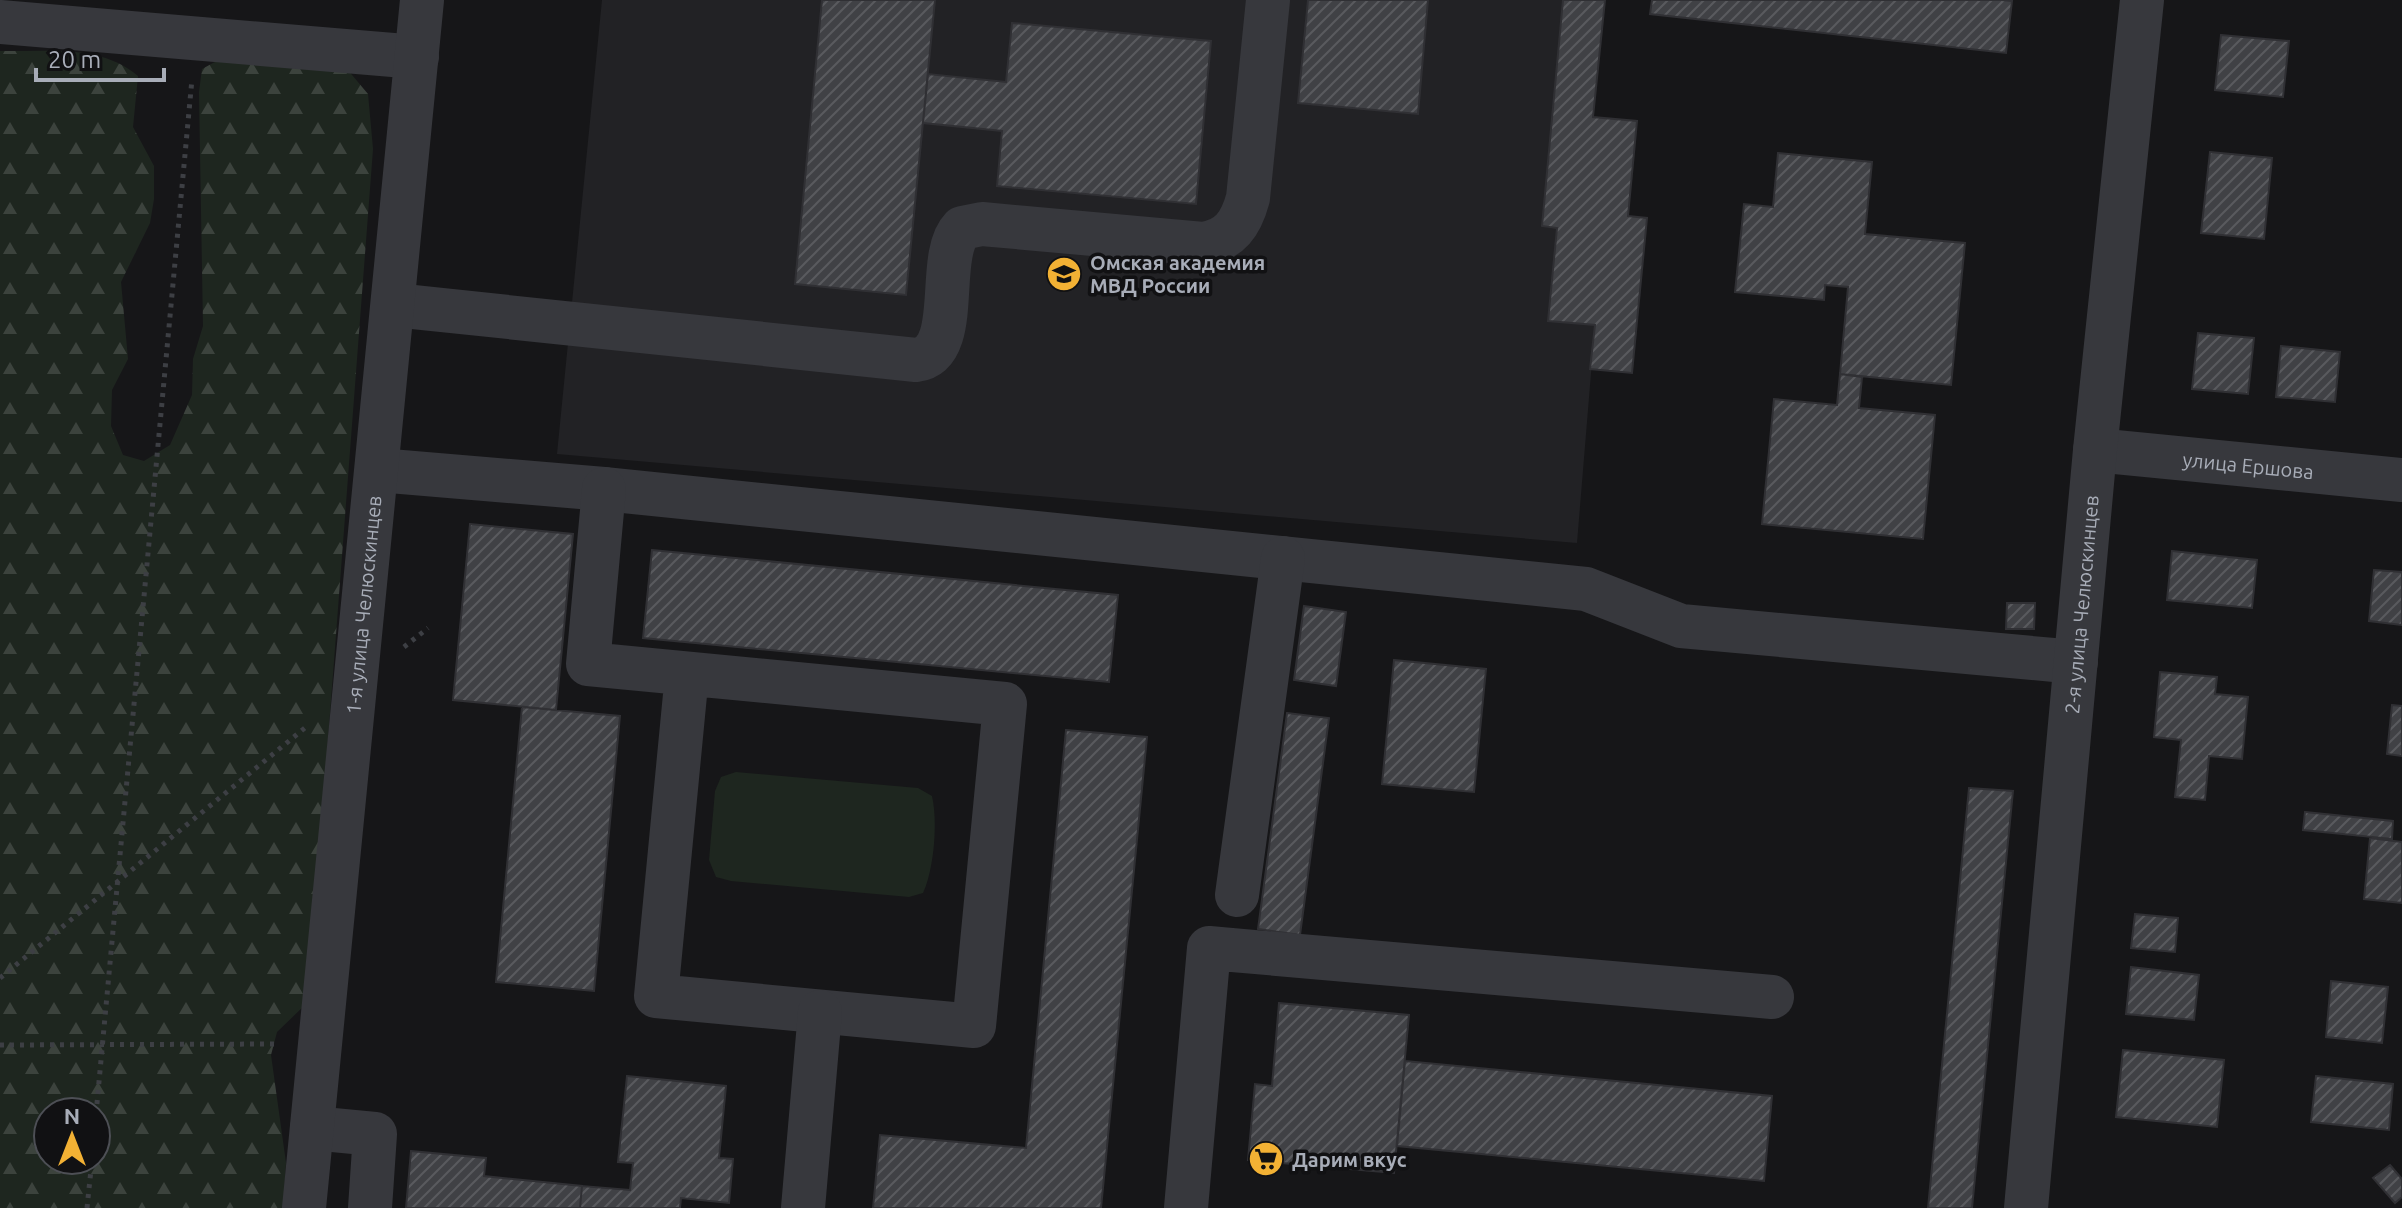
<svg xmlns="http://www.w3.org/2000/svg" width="2402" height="1208" font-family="Ubuntu,sans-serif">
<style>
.built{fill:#222225}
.forest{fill:url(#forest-firs);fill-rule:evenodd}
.pitch{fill:#1e261f}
.building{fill:url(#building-hatch);stroke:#303034;stroke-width:2}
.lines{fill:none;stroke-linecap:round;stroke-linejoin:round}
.path{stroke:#3d3f44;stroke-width:5;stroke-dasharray:4 6;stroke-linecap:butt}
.minor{stroke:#37383d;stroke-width:44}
.labels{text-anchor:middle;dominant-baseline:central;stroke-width:7;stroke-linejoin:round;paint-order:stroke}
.poi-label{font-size:20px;font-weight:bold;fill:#a8adb8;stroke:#111113;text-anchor:start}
.street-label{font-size:20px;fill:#a8adb8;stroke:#111113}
</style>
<defs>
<pattern id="forest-firs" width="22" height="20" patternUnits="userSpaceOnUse" patternTransform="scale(2)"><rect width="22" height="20" fill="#1e261f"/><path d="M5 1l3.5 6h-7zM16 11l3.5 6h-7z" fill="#3c433d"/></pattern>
<pattern id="building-hatch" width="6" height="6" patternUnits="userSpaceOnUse" patternTransform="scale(2)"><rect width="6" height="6" fill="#404145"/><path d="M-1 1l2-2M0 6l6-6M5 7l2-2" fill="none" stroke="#595a5e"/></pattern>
</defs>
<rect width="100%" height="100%" fill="#161618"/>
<path class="built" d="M602 0H1563L1542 226 1557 228 1595 325 1577 543 557 454Z"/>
<path class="forest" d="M0 51C46 52 101 44 138 76L133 127 154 166V199L150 223 121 282 128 359 112 390 111 426 123 455 144 461 170 445 192 395 193 359 203 326 199 92 202 69 224 57 347 69 368 94 373 149 308 1002 277 1032 271 1055 286 1163 283 1208H0ZM48 1112H96V1160H48Z"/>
<path class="pitch" d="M736 772 918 788 932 796C938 822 934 869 923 893L909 897 731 881 716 877 709 860 715 791 721 777Z"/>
<path class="building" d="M822 0H935L906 295 795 284Z
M1308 0H1428L1418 114 1298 103Z
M1563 0H1605L1593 117 1637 121 1628 216 1647 218 1632 373 1590 369 1595 325 1548 321 1557 228 1542 226Z
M1652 0H2002L2012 1 2006 53 1650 14Z
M1012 23 1211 41 1196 204 997 186 1002 131 923 123 928 74 1006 82Z
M2221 35 2289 41 2283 97 2215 90Z
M2210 152 2272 158 2264 239 2201 233Z
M1778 153 1872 162 1865 234 1965 243 1951 385 1840 374 1848 287 1825 285 1824 300 1735 292 1744 204 1773 207Z
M2198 333 2254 338 2248 394 2192 389Z
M2281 346 2340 352 2335 402 2276 397Z
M1840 374 1862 377 1859 408 1935 415 1923 539 1762 524 1774 399 1837 405Z
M470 524 573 534 556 710 453 700Z
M652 550 1118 595 1109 682 643 638Z
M2172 551 2257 560 2252 608 2167 600Z
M2374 570 2402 572V625L2369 621Z
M2007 603H2035L2034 629H2006Z
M1304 606 1346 612 1336 686 1294 680Z
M1394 660 1486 669 1474 792 1382 784Z
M2160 672 2217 677 2215 694 2248 697 2242 759 2209 756 2205 800 2175 797 2181 740 2154 737Z
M2392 705 2402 706V756L2387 754Z
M522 707 620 716 594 991 496 982Z
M1287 713 1329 718 1300 935 1258 929Z
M1066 730 1147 737 1101 1208H873L880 1135 1026 1148Z
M1969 788 2013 791 1972 1208H1928Z
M2305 812 2393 821 2392 839 2303 830Z
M2370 838 2402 842V903L2364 899Z
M2135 914 2178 918 2175 952 2131 948Z
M2131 967 2199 975 2194 1020 2126 1014Z
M2331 981 2388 987 2382 1043 2326 1037Z
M1279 1003 1409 1015 1394 1173 1248 1160 1255 1084 1272 1086Z
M2123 1050 2224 1060 2217 1127 2116 1117Z
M1405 1061 1772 1096 1764 1181 1397 1146Z
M627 1076 726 1086 719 1158 733 1159 729 1203 681 1198 680 1208H580L582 1186 630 1190 633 1163 618 1162Z
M2316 1076 2393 1084 2389 1130 2311 1122Z
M411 1151 486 1158 484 1176 582 1186 580 1208H406Z
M2390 1165 2402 1179V1197L2395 1203 2373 1178Z"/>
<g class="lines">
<path class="path" d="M404 647 428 628
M0 978 306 727
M0 1045 275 1044
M96 1114 192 79
M87 1208 92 1160"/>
<g class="minor">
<path d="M0 22 417 57"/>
<path d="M394 305 916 360C964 353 934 257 962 228L982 224 1203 244C1230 240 1241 224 1248 198L1268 0"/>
<path id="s1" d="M2095 450 2402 480"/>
<path d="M378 470 604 489 1586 589 1681 626 2076 662"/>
<path d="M604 489 588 664 1005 704 974 1026 656 996 687 674"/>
<path d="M1237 895 1283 558"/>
<path d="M312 1128 375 1134 370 1208"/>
<path id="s2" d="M304 1208 422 0"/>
<path d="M803 1208 820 1012"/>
<path d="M1186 1208 1209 948 1772 997"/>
<path id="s3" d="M2026 1208 2095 450 2142 0"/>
</g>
</g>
<defs>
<g id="university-disc" transform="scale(1.8)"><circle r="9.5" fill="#f2b134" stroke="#111113"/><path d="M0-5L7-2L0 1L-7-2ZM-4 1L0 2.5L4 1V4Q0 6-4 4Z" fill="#111"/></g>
<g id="supermarket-disc" transform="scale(1.8)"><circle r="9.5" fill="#f2b134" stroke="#111113"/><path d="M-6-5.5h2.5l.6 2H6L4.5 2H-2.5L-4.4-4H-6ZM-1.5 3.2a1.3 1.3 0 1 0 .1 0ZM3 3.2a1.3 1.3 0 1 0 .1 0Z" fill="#111"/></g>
</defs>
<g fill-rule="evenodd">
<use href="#university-disc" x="1064" y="274"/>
<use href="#supermarket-disc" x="1266" y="1159"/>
</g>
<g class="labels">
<g class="poi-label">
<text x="1090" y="262">Омская академия<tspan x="1090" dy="23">МВД России</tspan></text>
<text x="1292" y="1159">Дарим вкус</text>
</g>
<g class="street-label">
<text stroke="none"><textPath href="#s1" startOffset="154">улица Ершова</textPath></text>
<text stroke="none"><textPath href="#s2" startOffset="606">1-я улица Челюскинцев</textPath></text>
<text stroke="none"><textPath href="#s3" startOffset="606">2-я улица Челюскинцев</textPath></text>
</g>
</g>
<g transform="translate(72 1136)"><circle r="38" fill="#111113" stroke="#4d4f55" stroke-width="2"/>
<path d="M0-6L14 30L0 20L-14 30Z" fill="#f2b134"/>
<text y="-12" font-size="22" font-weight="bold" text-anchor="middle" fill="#a8adb8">N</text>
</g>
<path d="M36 68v12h128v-12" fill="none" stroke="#a8adb8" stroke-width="4"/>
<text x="48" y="68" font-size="24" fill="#a8adb8" stroke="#111113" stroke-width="6" paint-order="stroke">20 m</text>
</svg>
